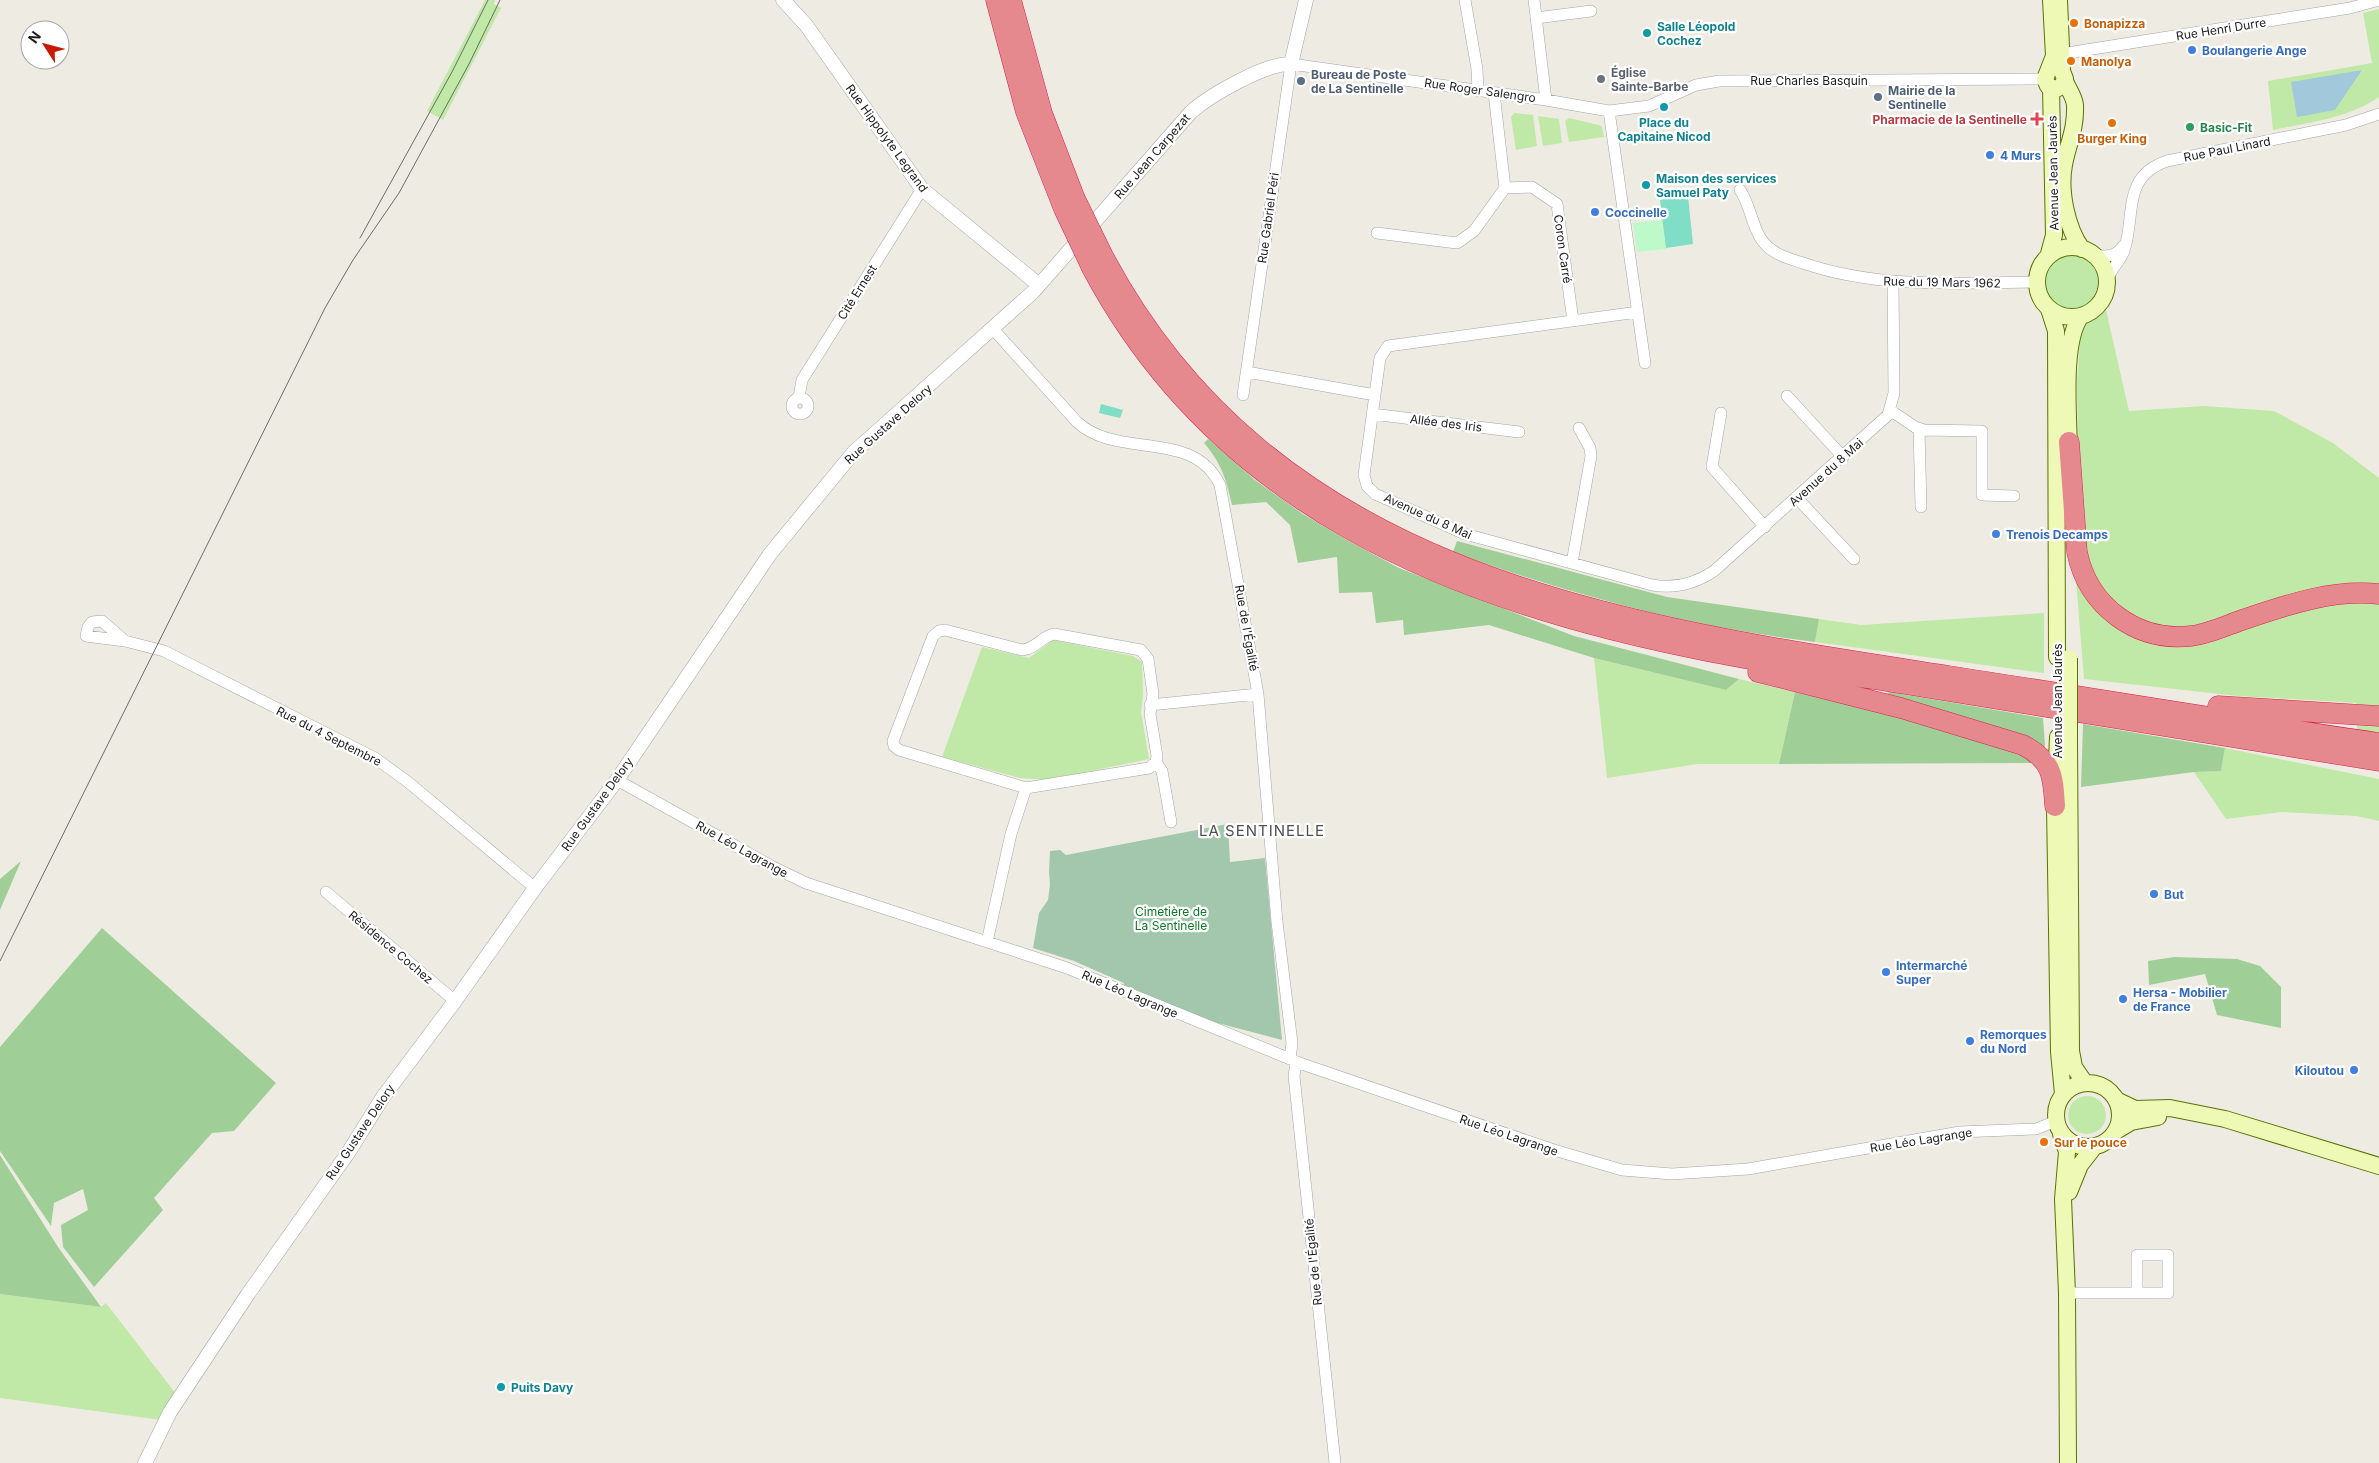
<svg xmlns="http://www.w3.org/2000/svg" width="2379" height="1463" font-family="Inter,sans-serif">
<style>
.grass{fill:#c0e9a7}
.forest{fill:#a0ce97}
.cemetery{fill:#a3c7ad}
.park{fill:#bef9ca}
.pitch{fill:#7fdec5}
.water{fill:#a2c8dc}
.lines{fill:none;stroke-linecap:round;stroke-linejoin:round}
.minor-casing{stroke:#a4a4a4;stroke-width:12}
.tertiary-casing{stroke:#a4a4a4;stroke-width:15}
.secondary-casing{stroke:#597304;stroke-width:18}
.motorway-casing{stroke:#d8234b;stroke-width:21}
.minor{stroke:#fff;stroke-width:11}
.tertiary{stroke:#fff;stroke-width:14}
.secondary{stroke:#edf9b5;stroke-width:16}
.motorway{stroke:#e6898f;stroke-width:20}
.tram{stroke:#6b6b6b;stroke-width:1}
.secondary-bridge-casing{stroke:#597304;stroke-width:18;stroke-linecap:butt}
.motorway-bridge-casing{stroke:#d8234b;stroke-width:21;stroke-linecap:butt}
.secondary-bridge{stroke:#edf9b5;stroke-width:16}
.motorway-bridge{stroke:#e6898f;stroke-width:20}
.food-dot{fill:#e8710a;stroke:#fff;stroke-width:2}
.culture-dot{fill:#0f9aa8;stroke:#fff;stroke-width:2}
.shop-dot{fill:#3f7fe0;stroke:#fff;stroke-width:2}
.worship-dot{fill:#6b7280;stroke:#fff;stroke-width:2}
.service-dot{fill:#5c6f8a;stroke:#fff;stroke-width:2}
.health-dot{fill:#e0444e;stroke:#fff;stroke-width:2}
.leisure-dot{fill:#2e9e5b;stroke:#fff;stroke-width:2}
.labels{text-anchor:middle;dominant-baseline:central;stroke-width:4.5;stroke-linejoin:round;paint-order:stroke}
.food-label{font-size:12px;font-weight:bold;fill:#c56008;stroke:#fff;text-anchor:start}
.culture-label{font-size:12px;font-weight:bold;fill:#0d838f;stroke:#fff;text-anchor:start}
.street-label{font-size:12px;fill:#1d1d1d;stroke:#fff}
.shop-label{font-size:12px;font-weight:bold;fill:#366cbe;stroke:#fff;text-anchor:start}
.worship-label{font-size:12px;font-weight:bold;fill:#5b616d;stroke:#fff;text-anchor:start}
.service-label{font-size:12px;font-weight:bold;fill:#4e5e75;stroke:#fff;text-anchor:start}
.health-label{font-size:12px;font-weight:bold;fill:#be3a42;stroke:#fff;text-anchor:end}
.leisure-label{font-size:12px;font-weight:bold;fill:#27864d;stroke:#fff;text-anchor:start}
.park-label{font-size:12px;fill:#0b7b22;stroke:#fff}
.quarter-label{font-size:15px;letter-spacing:1px;fill:#505050;stroke:#fff}
</style>
<rect width="100%" height="100%" fill="#eeece2"/>
<path class="grass" d="M485 0H495L494 4 501 8 443 120 427 111Z
M2379 9V97C2347 119 2310 122 2273 130L2268 81 2372 63 2363 13Z
M1514 113 1533 115 1537 146 1516 150 1511 117Z
M1538 116 1559 119 1562 143 1543 146Z
M1569 118 1599 125 1602 127 1604 137 1569 142 1565 121Z
M2044 282a27 27 0 1 1 54 0a27 27 0 1 1-54 0Z
M2106 310 2129 411 2204 406 2274 411 2333 443 2379 478V733L2357 730 2356 703 2238 696 2084 679 2075 568 2079 513 2077 381 2081 327Z
M2044 613V673L1815 642 1819 619 1861 625Z
M1053 640 1133 656 1142 662 1143 695 1141 712 1149 759 1048 780 1020 778 942 757 982 647 1029 658Z
M1594 658 1726 690 1739 679 1795 692 1779 764H1698L1607 778Z
M2225 748 2379 779V821L2356 816 2282 812 2226 819 2194 772 2221 771Z
M2068 1115a19 19 0 1 1 38 0a19 19 0 1 1-38 0Z
M0 1294 101 1307 106 1303 176 1394 161 1420 0 1398Z"/>
<path class="forest" d="M1208 439 1255 480 1303 514 1345 539 1399 568 1574 636 1739 679 1726 690 1594 658 1489 625 1404 635 1403 620 1376 623 1372 592 1339 593 1337 557 1298 563 1290 525 1266 502 1232 505C1226 479 1222 464 1204 443Z
M1457 541 1667 597 1819 619 1815 642C1691 627 1570 595 1453 552Z
M1795 692 1869 709 1889 692 2043 718 2045 745 2041 763 1779 764Z
M2083 724 2225 748 2221 771 2194 772 2081 787Z
M21 861 0 910V879Z
M102 928 276 1083 234 1131 212 1133 154 1198 163 1210 94 1287 63 1247 61 1225 88 1210 83 1189 54 1203 51 1226 0 1151V1047Z
M2174 957 2237 959 2260 966 2281 987V1028L2217 1015 2205 974 2149 985 2148 961Z
M0 1155 58 1247 101 1307 0 1294Z"/>
<path class="cemetery" d="M1228 824 1230 862 1265 858 1282 1040 1206 1020 1123 986 1124 983 1074 961 1033 948 1039 913 1048 900 1050 885 1049 872 1050 851 1060 850 1066 855Z"/>
<path class="park" d="M1663 220 1666 249 1637 252 1633 223Z"/>
<path class="pitch" d="M1688 196 1693 244 1666 248 1660 200Z
M1101 404 1123 410 1120 418 1099 413Z"/>
<path class="water" d="M2362 70 2335 110 2297 117 2291 82Z"/>
<g class="lines">
<g class="minor-casing">
<path id="minor" d="M1465 0 1477 69 1478 90
M1534 0 1546 100
M1536 18 1591 11
M2061 54 2350 8 2379 0
M1609 111 1645 363
M1505 188 1532 187 1557 204 1573 321
M1740 190C1752 207 1752 233 1768 247 1778 256 1791 259 1803 263 1878 289 1959 283 2037 282
M1377 233 1457 243 1474 231 1505 188 1494 93
M2094 255C2106 257 2116 257 2123 246
M2107 281C2110 269 2120 262 2124 251 2136 215 2121 177 2167 161L2346 125 2379 114
M1638 312 1388 346 1380 358 1364 475 1367 486 1375 494 1465 534 1652 585C1674 589 1696 583 1714 571L1888 415 1894 393 1893 282
M993 329 1077 422C1118 460 1193 428 1220 485L1258 694 1277 922 1292 1043 1290 1059
M1247 372 1375 395
M1243 395 1291 64 1546 100 1609 111 1649 106 1696 85 1719 81 2045 79
M1787 396 1843 457
M799 397 802 380 922 189
M792 406a8 8 0 1 1 16 0a8 8 0 1 1-16 0Z
M1890 410 1915 427 1924 430 1982 431V495L2014 496
M1721 413 1712 467 1765 527
M1372 414 1519 432
M1919 429 1921 507
M1797 498 1854 559
M1572 563 1591 456 1590 448 1579 428
M125 641 102 621 92 622 88 627 86 636 125 641 164 651 375 758 408 782 535 888
M1150 705 1258 694
M1156 762 1162 771 1171 822
M617 780 775 868 806 883 1067 968 1305 1065 1554 1150 1622 1170 1672 1174 1748 1169 1960 1132 2036 1129 2056 1121
M326 892 455 1001
M987 942 1011 834 1026 788 899 750 894 746 893 741 933 636 939 631 945 630 1022 650C1036 649 1042 636 1054 634L1141 650 1148 659 1153 694 1150 714 1157 756 1156 762 1149 768 1026 788
M1296 1062 1294 1076 1335 1463
M2067 1293H2137V1255H2168V1293H2137"/>
</g>
<g class="tertiary-casing">
<path id="tertiary" d="M783 0 806 25 922 189 1039 285
M145 1463 170 1412 248 1294 348 1153 383 1097 455 1001 535 888 617 780 770 554 854 452 1033 292 1191 112C1210 95 1266 63 1291 64L1306 0"/>
</g>
<g class="secondary-casing">
<path id="secondary" d="M2051 0 2054 56 2045 79 2048 86 2056 89 2062 86 2065 79 2062 71 2059 0
M2065 81C2068 89 2074 96 2075 105 2076 130 2068 143 2064 165 2059 191 2067 229 2082 249
M2037 282a35 35 0 1 1 70 0a35 35 0 1 1-70 0Z
M2048 257 2054 235 2051 88
M2049 309 2056 331 2057 657
M2069 453C2069 419 2061 342 2081 316
M2058 737 2055 806 2059 1052 2063 1094
M2069 739 2071 1051 2074 1067 2085 1083
M2056 1115a32 32 0 1 1 64 0a32 32 0 1 1-64 0Z
M2116 1100 2135 1109 2170 1108 2225 1119 2379 1166
M2116 1131 2131 1122 2158 1117
M2061 1134 2067 1152 2063 1199 2067 1293 2068 1463
M2069 1192 2080 1165 2094 1147"/>
</g>
<g class="motorway-casing">
<path id="motorway" d="M996 0 1026 112 1064 209
M1011 0 1042 113 1075 199
M1103 256C1275 580 1622 625 1949 676 2092 698 2235 722 2379 743
M1092 268C1217 504 1448 599 1697 649 1770 664 1844 674 1917 686 2071 711 2225 735 2379 761
M2069 442 2077 552C2088 606 2136 642 2191 636 2208 634 2225 626 2242 620 2287 605 2331 589 2379 594
M1758 672 1901 708 2023 745C2053 761 2053 776 2055 806
M2218 706 2379 716"/>
</g>
<use href="#minor" class="minor"/>
<use href="#tertiary" class="tertiary"/>
<use href="#secondary" class="secondary"/>
<use href="#motorway" class="motorway"/>
<path class="tram" d="M360 238 452 72 488 0
M0 961 325 308 353 260 399 193 469 64 500 0"/>
<g class="secondary-bridge-casing">
<path id="secondary-bridge" d="M2069 658V739"/>
</g>
<g class="motorway-bridge-casing">
<path id="motorway-bridge" d="M1075 199 1103 256
M1064 209 1092 268"/>
</g>
<use href="#secondary-bridge" class="secondary-bridge"/>
<use href="#motorway-bridge" class="motorway-bridge"/>
</g>
<g class="food-dot">
<circle cx="2074" cy="23" r="5"/>
<circle cx="2071" cy="61" r="5"/>
<circle cx="2112" cy="123" r="5"/>
<circle cx="2044" cy="1142" r="5"/>
</g>
<g class="culture-dot">
<circle cx="1647" cy="33" r="5"/>
<circle cx="1664" cy="107" r="5"/>
<circle cx="1646" cy="185" r="5"/>
<circle cx="501" cy="1387" r="5"/>
</g>
<g class="shop-dot">
<circle cx="2192" cy="50" r="5"/>
<circle cx="1990" cy="155" r="5"/>
<circle cx="1595" cy="212" r="5"/>
<circle cx="1996" cy="534" r="5"/>
<circle cx="2154" cy="894" r="5"/>
<circle cx="1886" cy="972" r="5"/>
<circle cx="2123" cy="999" r="5"/>
<circle cx="1970" cy="1041" r="5"/>
<circle cx="2354" cy="1070" r="5"/>
</g>
<circle class="worship-dot" cx="1601" cy="79" r="5"/>
<g class="service-dot">
<circle cx="1301" cy="81" r="5"/>
<circle cx="1878" cy="97" r="5"/>
</g>
<path class="health-dot" d="M2034.5 111.5h5v5h5v5h-5v5h-5v-5h-5v-5h5z"/>
<circle class="leisure-dot" cx="2190" cy="127" r="5"/>
<g class="labels">
<g class="food-label">
<text x="2084" y="23">Bonapizza</text>
<text x="2081" y="61">Manolya</text>
<text x="2112" y="138" text-anchor="middle">Burger King</text>
<text x="2054" y="1142">Sur le pouce</text>
</g>
<g class="culture-label">
<text x="1657" y="26">Salle Léopold<tspan x="1657" dy="14">Cochez</tspan></text>
<text x="1664" y="122" text-anchor="middle">Place du<tspan x="1664" dy="14">Capitaine Nicod</tspan></text>
<text x="1656" y="178">Maison des services<tspan x="1656" dy="14">Samuel Paty</tspan></text>
<text x="511" y="1387">Puits Davy</text>
</g>
<g class="street-label">
<text transform="translate(2221 29) rotate(-9)">Rue Henri Durre</text>
<text x="1809" y="80">Rue Charles Basquin</text>
<text transform="translate(1480 90) rotate(8)">Rue Roger Salengro</text>
<text transform="translate(887 138) rotate(54)">Rue Hippolyte Legrand</text>
<text transform="translate(2227 149) rotate(-11)">Rue Paul Linard</text>
<text transform="translate(1152 156) rotate(-49)">Rue Jean Carpezat</text>
<text transform="translate(2053 173) rotate(-91)">Avenue Jean Jaurès</text>
<text transform="translate(1268 218) rotate(-82)">Rue Gabriel Péri</text>
<text transform="translate(1563 249) rotate(82)">Coron Carré</text>
<text transform="translate(1942 282) rotate(1)">Rue du 19 Mars 1962</text>
<text transform="translate(857 292) rotate(-58)">Cité Ernest</text>
<text transform="translate(1446 423) rotate(7)">Allée des Iris</text>
<text transform="translate(888 424) rotate(-42)">Rue Gustave Delory</text>
<text transform="translate(1826 472) rotate(-42)">Avenue du 8 Mai</text>
<text transform="translate(1428 516) rotate(24)">Avenue du 8 Mai</text>
<text transform="translate(1247 628) rotate(80)">Rue de l'Égalité</text>
<text transform="translate(2057 701) rotate(-90)">Avenue Jean Jaurès</text>
<text transform="translate(329 736) rotate(27)">Rue du 4 Septembre</text>
<text transform="translate(597 804) rotate(-54)">Rue Gustave Delory</text>
<text transform="translate(742 849) rotate(29)">Rue Léo Lagrange</text>
<text transform="translate(391 947) rotate(40)">Résidence Cochez</text>
<text transform="translate(1130 994) rotate(23)">Rue Léo Lagrange</text>
<text transform="translate(360 1132) rotate(-56)">Rue Gustave Delory</text>
<text transform="translate(1509 1135) rotate(19)">Rue Léo Lagrange</text>
<text transform="translate(1921 1140) rotate(-9)">Rue Léo Lagrange</text>
<text transform="translate(1313 1262) rotate(-96)">Rue de l'Égalité</text>
</g>
<g class="shop-label">
<text x="2202" y="50">Boulangerie Ange</text>
<text x="2000" y="155">4 Murs</text>
<text x="1605" y="212">Coccinelle</text>
<text x="2006" y="534">Trenois Decamps</text>
<text x="2164" y="894">But</text>
<text x="1896" y="965">Intermarché<tspan x="1896" dy="14">Super</tspan></text>
<text x="2133" y="992">Hersa - Mobilier<tspan x="2133" dy="14">de France</tspan></text>
<text x="1980" y="1034">Remorques<tspan x="1980" dy="14">du Nord</tspan></text>
<text x="2344" y="1070" text-anchor="end">Kiloutou</text>
</g>
<g class="worship-label">
<text x="1611" y="72">Église<tspan x="1611" dy="14">Sainte-Barbe</tspan></text>
</g>
<g class="service-label">
<text x="1311" y="74">Bureau de Poste<tspan x="1311" dy="14">de La Sentinelle</tspan></text>
<text x="1888" y="90">Mairie de la<tspan x="1888" dy="14">Sentinelle</tspan></text>
</g>
<g class="health-label">
<text x="2027" y="119">Pharmacie de la Sentinelle</text>
</g>
<g class="leisure-label">
<text x="2200" y="127">Basic-Fit</text>
</g>
<g class="park-label">
<text x="1171" y="911">Cimetière de<tspan x="1171" dy="14">La Sentinelle</tspan></text>
</g>
<g class="quarter-label">
<text x="1262" y="830">LA SENTINELLE</text>
</g>
</g>
<g transform="translate(45 45) rotate(306)"><circle r="24" fill="#ffffff" stroke="#a5a5a5"/>
<path d="M0-4L9 19L0 12L-9 19Z" fill="#c91900"/>
<text y="-8" font-size="14" font-weight="bold" text-anchor="middle" fill="#1d1d1d">N</text>
</g>
</svg>
